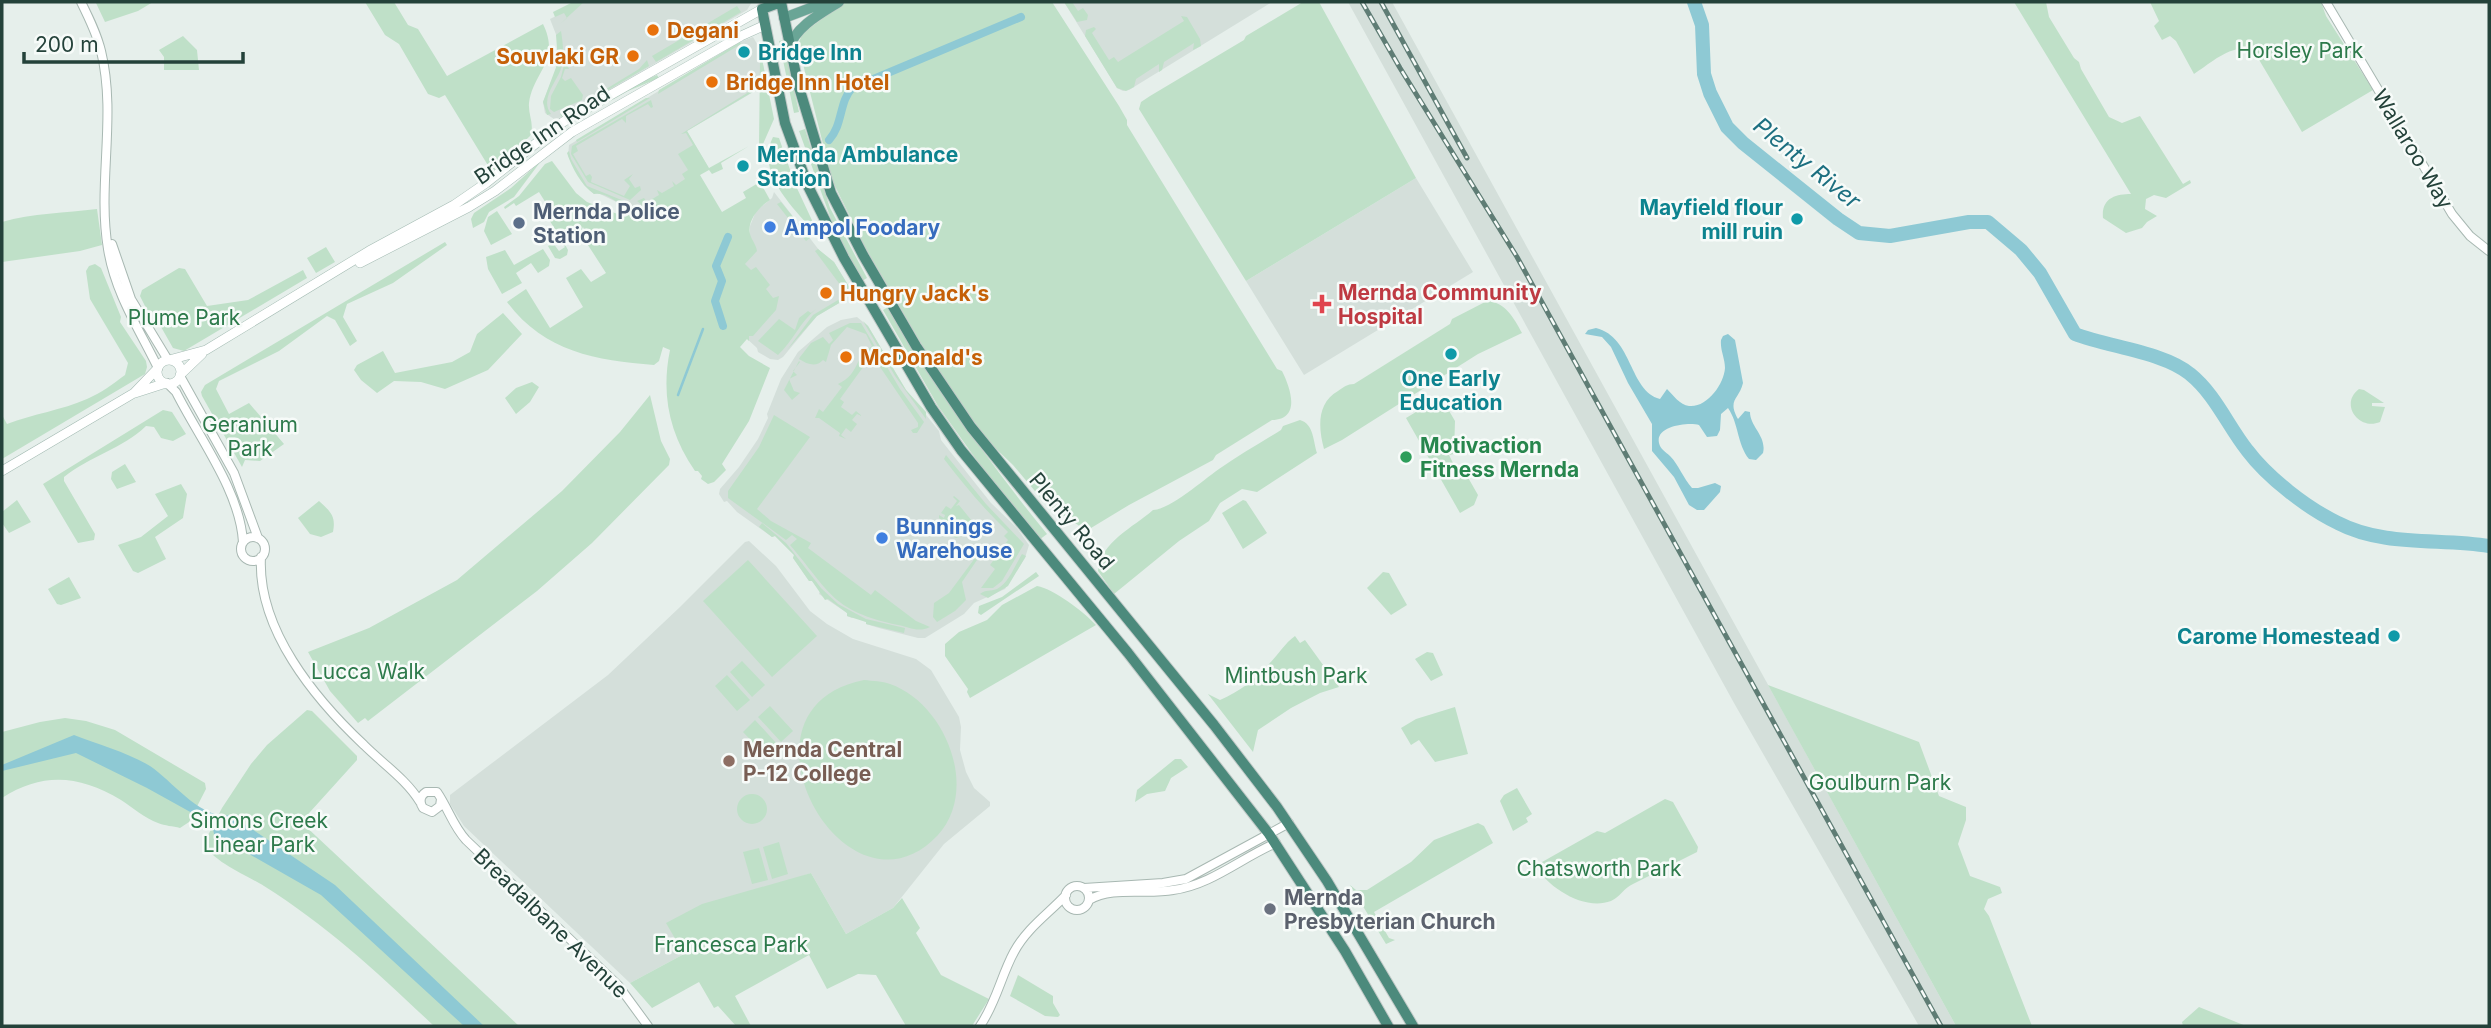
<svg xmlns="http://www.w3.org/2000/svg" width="2491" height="1028" font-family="Inter,sans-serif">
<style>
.built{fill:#d4dfda}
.green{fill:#bfe0c8}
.water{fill:#8ec9d4}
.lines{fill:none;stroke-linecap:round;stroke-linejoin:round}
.stream{stroke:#8ec9d4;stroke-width:2.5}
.canal{stroke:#8ec9d4;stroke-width:8}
.river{stroke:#8ec9d4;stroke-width:14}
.tertiary-casing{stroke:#a8b8b2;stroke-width:10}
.secondary-casing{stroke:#a4bbb3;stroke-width:10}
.primary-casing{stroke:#c2cac8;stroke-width:11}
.trunk-casing{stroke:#c2cac8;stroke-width:12}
.tertiary{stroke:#fff;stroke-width:8}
.secondary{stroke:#fff;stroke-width:9}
.primary{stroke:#6aa596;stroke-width:10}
.trunk{stroke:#4c8a7c;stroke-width:10}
.rail-casing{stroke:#5f7d75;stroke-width:5}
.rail{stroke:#f7fbf9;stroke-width:2.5;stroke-dasharray:8;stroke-linecap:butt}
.food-dot{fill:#e8710a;stroke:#f7fbf9;stroke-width:2.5}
.culture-dot{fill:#0f9aa8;stroke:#f7fbf9;stroke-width:2.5}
.service-dot{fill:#5c6f8a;stroke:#f7fbf9;stroke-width:2.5}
.shop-dot{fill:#3f7fe0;stroke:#f7fbf9;stroke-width:2.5}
.health-dot{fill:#e0444e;stroke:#f7fbf9;stroke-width:2.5}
.leisure-dot{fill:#2e9e5b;stroke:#f7fbf9;stroke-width:2.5}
.education-dot{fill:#8d6e63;stroke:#f7fbf9;stroke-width:2.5}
.worship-dot{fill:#6b7280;stroke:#f7fbf9;stroke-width:2.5}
.labels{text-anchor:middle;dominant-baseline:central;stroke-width:5;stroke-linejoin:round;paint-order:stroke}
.food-label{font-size:21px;font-weight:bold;fill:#c56008;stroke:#f7fbf9;text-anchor:start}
.park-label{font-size:21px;fill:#2d7a4b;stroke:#f7fbf9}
.culture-label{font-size:21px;font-weight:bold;fill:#0d838f;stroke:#f7fbf9;text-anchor:start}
.street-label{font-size:21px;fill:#24423a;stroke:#f7fbf9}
.service-label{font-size:21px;font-weight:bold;fill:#4e5e75;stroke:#f7fbf9;text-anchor:start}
.shop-label{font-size:21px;font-weight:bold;fill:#366cbe;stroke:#f7fbf9;text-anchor:start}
.health-label{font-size:21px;font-weight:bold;fill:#be3a42;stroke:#f7fbf9;text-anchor:start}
.leisure-label{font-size:21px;font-weight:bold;fill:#27864d;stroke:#f7fbf9;text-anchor:start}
.education-label{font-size:21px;font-weight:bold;fill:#785e54;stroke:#f7fbf9;text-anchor:start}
.worship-label{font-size:21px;font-weight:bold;fill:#5b616d;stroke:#f7fbf9;text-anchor:start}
.water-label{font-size:23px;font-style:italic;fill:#1c6f80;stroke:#f7fbf9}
</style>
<rect width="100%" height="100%" fill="#e6efeb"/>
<path class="built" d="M584 2H752L747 10 563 117 554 119 545 113 543 102 557 67 559 55 557 37 550 19Z
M1064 2H1272L1129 90 1123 91 1117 88Z
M1348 2H1392L1956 1026H1919L1734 703Z
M753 37 760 49 767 84 687 131 708 167 639 213 598 193 594 194 584 185 568 156 569 145 740 42Z
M1416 178 1473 272 1304 375 1246 281Z
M774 192 819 250 834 262 850 289 846 299 817 316 783 357 778 360 770 359 758 352 757 348 745 337 736 254 750 234V226L756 211 772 198Z
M857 317 868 326 906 390 939 431 941 440 991 503 1017 528 1029 545 1025 558 1005 589 974 603 964 614 925 638H918L879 628 866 624V622L854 617 852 618 847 616V613L819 594 820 591 812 581H809L793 558 794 555 775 536 772 537 737 512 727 501 724 502 719 494 720 489 739 467 758 439 768 418 767 414 781 379 798 352 827 327 841 320Z
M749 541 776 566 810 611 827 624 853 639 916 659 931 670 959 717 961 727 960 750 966 772 974 788 990 802V806L944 844 893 908 846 934 811 873 667 923 684 954 630 983 464 826 450 804V795L608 675 680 607 745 542Z"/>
<path class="green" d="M99 2H153L138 11 105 22 96 3Z
M365 2H394L408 25 418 29 447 76 543 24C561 61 533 72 529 103 528 115 535 125 530 136L492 172 445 95 439 98 428 94 399 44 385 35Z
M573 2H584L560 24 567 18 564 13 555 17 553 12Z
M845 2H1052L1119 106 1127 120V125L1277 369 1282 371C1290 387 1302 419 1272 420L1216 455 1213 460 1129 505 1091 528 1081 527 1045 503 1013 465 991 444 959 402 929 357 865 247 832 180 798 44 803 33Z
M1064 2H1072L1078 11 1083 8 1088 15 1087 20 1077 22Z
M1303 2H1319L1416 178 1246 281 1139 109 1141 102 1150 96 1244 40 1246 36Z
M2014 2H2046L2049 17 2074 58 2079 62 2081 69 2109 117 2122 123 2140 116 2183 184 2190 180 2191 183 2166 198 2154 195 2146 199 2145 209 2157 216 2147 222 2142 228 2126 233 2103 218C2101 198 2116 194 2131 194Z
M2150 2H2321L2326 16 2373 90 2302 132 2255 53C2236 39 2210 64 2194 74L2176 41 2170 36 2162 40 2154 26 2159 21Z
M737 6 741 12 656 62 652 56Z
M1181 16 1187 17 1200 39 1201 46 1193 50 1194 43 1164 62 1162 70 1159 72V64L1136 79 1134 87 1126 91 1117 88 1085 36 1086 30 1094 27 1096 29 1092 33 1109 60 1114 57 1118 62 1184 21Z
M561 31C563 43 564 54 562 66 558 81 539 98 551 114L547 115 543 102 558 62 556 35Z
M183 36 197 50 199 70H164V57L159 50Z
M783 40 799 112 794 113 779 41Z
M740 42 741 44 658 94 659 90Z
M757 44 760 49 774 119 763 144 759 146 760 59Z
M647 60 649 66 562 117 560 114 570 111 639 69Z
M565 61 569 69H565L562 78 565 81 571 78 583 95 582 100 554 112 550 109 551 96 561 77Z
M755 73 756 90 687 131 709 168 749 146 721 163 723 169 712 174 709 170 700 175 722 212 746 198 743 192 760 182 770 200C759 207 747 220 750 234 752 241 756 244 757 251L745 264 751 270 756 267 770 285 766 289 773 298 779 296 776 310 753 336H749V341L747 339 740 347 749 356 770 368 749 421 722 464 726 470 714 482 708 484 701 479 702 476 698 471H695C669 433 661 394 670 350L663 347 659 361 654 365C596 361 543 351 507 302L526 289 550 328 583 307 566 278 581 269 591 282 606 273 586 242V236H584L586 233 583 227 574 242 569 237 563 241 568 250 567 255 560 259 555 258 548 246 553 243 559 251 565 247 552 231 555 229 544 212 549 208 539 192 516 206 514 203 505 209 504 207 519 196 545 164 552 161 576 193 587 202 625 217 635 212V205L643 206 637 201 644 198 647 202 659 195 657 190 662 193 674 186 672 181 676 185 685 179 682 174 688 170 678 154 693 145 686 133 681 134 752 90 747 81H754Z
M657 75 659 78 628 91 561 129 632 86Z
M646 98H650L577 142 576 140Z
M651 100 653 107 651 108 648 104 626 116V123L622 119 576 146 578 151 573 154 586 176 590 174 592 177 591 182 624 196 630 186 624 180 633 174 629 179 635 188 640 186 641 190 630 200 588 182 571 154 572 146Z
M805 129 830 208 867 278 862 281 835 230 799 131Z
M773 137 779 138 795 184 817 231 815 233C794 208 755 173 773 137Z
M569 151 571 159 587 186 629 203 626 207C616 203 607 192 594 194 581 185 572 168 567 153Z
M541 161 514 197 489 212 484 222 473 228 471 219 474 213 511 188Z
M781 202 810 238 806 241 777 204Z
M97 209 102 245 80 251 2 262V222C32 213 66 213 97 209Z
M497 211 512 234 491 245 484 231 488 217Z
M445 242 447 245 393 283 347 304 343 317 357 341 350 346 335 320 327 316 279 351 219 381 216 389 229 414 249 403 284 444 260 461 245 460 242 467 202 396 201 392 205 385Z
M326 247 335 262 316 273 307 258Z
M543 249 550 260 549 266 538 273 531 263 516 273 522 283 502 294 488 269 486 257 505 250 514 265Z
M818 249 834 262 850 288 844 290 815 251Z
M95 264 101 268 121 317 120 322 146 361 147 367 145 374 2 459V415L7 424C33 414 62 410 87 399 101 393 113 384 125 375L128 363 90 299 86 271 89 266Z
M179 268 185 269 207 306 248 300 303 270 307 278 184 351 173 348 152 311 147 310 140 296 142 290Z
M843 297 846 299 817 316 787 350 813 315Z
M1487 301C1505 302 1514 318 1522 333L1478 354 1342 440 1324 449C1318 427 1317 403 1338 391 1344 387 1347 384 1354 384L1450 324 1452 319Z
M888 307C936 386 988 462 1047 534L1039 540 993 483 938 406 883 310Z
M816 309C800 322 793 341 778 355L758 341 779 319 795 330 799 318 808 311 811 313Z
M503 313 522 334 488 370 445 389 421 382 394 381 377 393 361 380 354 370 357 365 383 351 395 373 452 362 470 352 477 334Z
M863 321 868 326 906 390 926 412V419L895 376Z
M850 323H861L900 389 924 422 917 433H913L911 430 918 427V423L878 364 872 367 866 363 840 399 844 402 841 407 852 415 856 411 862 416 857 414 852 420 857 424 851 432 846 428 841 435 846 439 839 436 840 433 819 418H815L819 409 823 412 842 387 838 384C860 374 854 357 872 346L866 334 847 327 831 345 826 362 823 360C816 368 807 364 799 359L800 357 811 343 823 337 829 344 833 340 829 333Z
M799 361 800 362 793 371 797 375 789 379 794 391 800 393 792 400 784 390Z
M532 382 539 387 530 402 516 414 505 398 516 388Z
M2359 389 2364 390 2384 403H2372V406L2385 407 2380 422C2359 431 2339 404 2359 389Z
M650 395 661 441 670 459 669 465 592 543 537 591 368 721 365 718 358 723 330 691 308 652 369 628 457 580 562 491 620 432Z
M1441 397 1455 421 1454 454 1449 455 1460 477 1466 474 1478 495 1474 505 1460 513 1406 418Z
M163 410 172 412 186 434 173 441 161 438 154 427 146 426C122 449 90 456 64 477V481L95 534 94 540 78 543 43 484Z
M774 415 810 437 757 509 771 521 811 543 808 548 871 595 875 590 916 621 930 627C918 633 909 627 898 625 832 611 830 592 790 545L797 539 792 535 786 540 728 498V491L759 447Z
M1300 420C1314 424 1313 441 1317 453L1257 492 1242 489 1220 503 1209 521 1179 541 1114 594 1098 571C1100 542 1134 527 1153 510 1171 509 1203 480 1219 469 1239 455 1260 443 1281 430L1283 426Z
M946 455 986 504 1024 544 1002 581 993 588H981L995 569 990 565 1008 540 1004 536 1008 532C984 509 964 485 944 459Z
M125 464 136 482 117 489 111 479 112 472Z
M181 484 187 494 183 518 155 537 166 559 138 573 133 571 118 545 141 537 168 516 155 494Z
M954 496 960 501 956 506 959 505 972 521 975 520 976 522 967 534 956 538 944 533V523L939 518V515L944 518 945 515 941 513 946 506 951 509 957 501 953 497Z
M17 500 31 522 9 533 2 523V512Z
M1243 500 1246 501 1267 533 1243 549 1222 513Z
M319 501C331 512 336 516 333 532L321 537 310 534 298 518Z
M762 523 786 543 821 588 838 604 866 619 905 628 904 633 866 624V622L847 616V613L828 599 825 600 812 581H809L793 558 794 555 775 536 772 537 759 527Z
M1022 554 1026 556 1008 586 988 598 980 594C986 589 990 592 997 589 1009 583 1015 565 1022 554Z
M975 558 977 560 962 582 966 600 955 611 937 622 933 617 934 603 949 593Z
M748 560 817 636 772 677 703 601Z
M1036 572 1039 576 981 615 978 613 979 606 1002 597Z
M1383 572 1389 573 1407 605 1391 615 1367 588Z
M69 577 81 598 61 605 57 604 48 589Z
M1037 586C1054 589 1084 612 1096 625L970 698 967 692 968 689 945 656V644L959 632 987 620 1002 605Z
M1295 636 1300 643 1305 640 1339 687 1320 693 1291 708 1258 730 1253 752 1208 694 1220 700C1239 692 1256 679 1269 664 1279 654 1284 644 1295 636Z
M1427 652 1433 653 1443 675 1431 681 1415 659Z
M742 661 765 685 752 697 730 672Z
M727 675 750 700 737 711 715 686Z
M864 680C873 681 882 681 890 684 945 703 980 789 938 835 846 933 721 708 864 680Z
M1768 685 1919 742 1939 796 1966 807V820L1958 844 1970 876 2000 887 2002 893 1988 899 1984 909 1989 916 2032 1026H1956Z
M770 706 793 731 781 742 758 717Z
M1455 707 1468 754 1435 762 1419 740 1411 745 1401 728 1416 719Z
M307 710 312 711 357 756V760L301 822 519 1026H434C379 974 329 927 264 886 248 876 211 861 204 843L222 808 251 764 267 745Z
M65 718 86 721 115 730 205 783 206 789 189 822 180 828C173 826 165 826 158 823 145 818 133 808 121 800 79 775 43 772 2 798V732L40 722Z
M755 720 778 745 766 756 743 732Z
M1175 759H1181L1188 767 1171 778 1165 791 1147 794 1135 802 1137 790Z
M1517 788 1532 814 1526 818 1528 822 1513 831 1500 801 1504 795Z
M737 809a15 15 0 1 1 30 0a15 15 0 1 1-30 0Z
M1665 799 1673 802 1698 847 1697 852C1676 863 1654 873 1633 884 1624 888 1620 897 1611 901 1584 911 1549 888 1535 866L1597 831 1605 833Z
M1478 823 1484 826 1493 843 1374 912 1389 938 1395 940 1386 944 1350 885 1356 890H1367L1411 862 1434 840Z
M779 842 788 874 772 879 763 847Z
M759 848 768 880 752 884 743 852Z
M811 873 846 934 893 908 902 898 920 928 916 933 941 975 989 999 972 1026H906L876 975 858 974 827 989 809 955 735 996 751 1026H736L718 1006 714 1008 699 982 652 1008 630 983 684 954 666 923 702 904Z
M1018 975 1053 996V1003L1060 1015 1058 1017 1045 1016 1010 996Z
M2199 1007 2246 1026H2183L2182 1022Z"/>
<path class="water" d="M1596 328C1633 337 1629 391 1660 399L1667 389C1673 395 1680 405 1689 406 1707 408 1724 384 1725 368 1725 358 1720 350 1721 340L1723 336 1728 334 1735 340 1743 383C1739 400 1727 399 1738 419L1745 411 1750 412C1750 427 1767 436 1763 453L1756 460 1749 459C1737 444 1739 424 1728 408L1721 414 1720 430 1717 436 1707 437 1699 425C1688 422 1655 426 1659 443 1660 449 1666 452 1670 456 1679 465 1683 478 1692 488H1698L1715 483 1721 486 1720 492 1704 510H1697L1689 505 1674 477 1652 451V424L1628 383 1611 347 1602 337 1585 334 1588 330Z
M74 735C97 744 129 753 150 766 174 782 200 820 231 815L335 885 484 1026H464L321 895 214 834 212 824 147 788 76 753 2 771V765Z"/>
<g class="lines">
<path class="stream" d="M678 395 703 329"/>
<path class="canal" d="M829 140C843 125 839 102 852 88L1021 17
M723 326 715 301 722 281 716 266 728 237"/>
<path class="river" d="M1694 2 1702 25 1704 74 1710 93 1727 127 1743 143 1838 219 1859 233 1890 236 1969 222H1988L2021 250 2040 273 2075 334C2108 347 2164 352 2190 374 2215 394 2228 426 2247 450 2268 478 2307 508 2338 523 2384 547 2440 538 2489 546"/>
<g class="tertiary-casing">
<path id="tertiary" d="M81 2C89 18 97 34 101 51 117 116 97 184 108 249 115 293 139 329 158 368
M2326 2 2452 214 2470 236 2489 251
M112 244 131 299 168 360
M180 376 234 473 258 538
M167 383 176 392C199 438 240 491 243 542
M241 549a12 12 0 1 1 24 0a12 12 0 1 1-24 0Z
M261 557C257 629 315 699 364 745 382 763 407 780 420 802
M441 799 440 806 432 812 423 808C419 802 420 796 426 792H437C448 808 453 826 466 840L618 985 648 1026
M1065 898a12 12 0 1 1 24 0a12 12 0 1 1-24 0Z
M1084 888 1163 883 1186 879 1289 823
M1089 900C1112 886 1146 895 1173 890 1211 885 1241 858 1276 843
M980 1026C996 1003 1001 976 1014 952 1027 928 1048 914 1066 895"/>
</g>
<g class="secondary-casing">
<path id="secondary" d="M360 263 469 207 495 191 572 132 741 36 765 25
M169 360 206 350 369 251 454 205 486 183 563 122 762 9
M157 372a12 12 0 1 1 24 0a12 12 0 1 1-24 0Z
M180 375 202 354
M135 393 166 383
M2 471 134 393 158 368"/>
</g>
<g class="primary-casing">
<path id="primary" d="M784 18 826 2
M790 48C793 28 823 12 839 2"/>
</g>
<g class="trunk-casing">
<path id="trunk" d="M781 2 762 9 785 123 808 186 844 258 931 407 961 450 1128 653 1269 834 1345 951 1388 1026
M781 2 798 84 831 193 863 255 916 346 971 427 1214 725 1277 807 1327 881 1413 1026"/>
</g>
<use href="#tertiary" class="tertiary"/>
<use href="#secondary" class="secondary"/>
<use href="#primary" class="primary"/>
<use href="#trunk" class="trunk"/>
<g class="rail-casing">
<path id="rail" d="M1362 2 1400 68 1517 257 1941 1026
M1381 2 1467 158"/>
</g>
<use href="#rail" class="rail"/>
</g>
<g class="food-dot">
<circle cx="653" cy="30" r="7"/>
<circle cx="633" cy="56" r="7"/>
<circle cx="712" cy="82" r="7"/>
<circle cx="826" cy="293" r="7"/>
<circle cx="846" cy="357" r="7"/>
</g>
<g class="culture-dot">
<circle cx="744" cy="52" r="7"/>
<circle cx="743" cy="166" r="7"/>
<circle cx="1797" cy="219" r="7"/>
<circle cx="1451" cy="354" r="7"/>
<circle cx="2394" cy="636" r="7"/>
</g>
<circle class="service-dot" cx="519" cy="223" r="7"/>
<g class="shop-dot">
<circle cx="770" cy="227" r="7"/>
<circle cx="882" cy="538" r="7"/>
</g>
<path class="health-dot" d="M1318.5 293.5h7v7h7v7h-7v7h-7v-7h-7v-7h7z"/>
<circle class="leisure-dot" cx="1406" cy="457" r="7"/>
<circle class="education-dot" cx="729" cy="761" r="7"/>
<circle class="worship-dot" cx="1270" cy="909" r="7"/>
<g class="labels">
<g class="food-label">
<text x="667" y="30">Degani</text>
<text x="619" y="56" text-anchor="end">Souvlaki GR</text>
<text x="726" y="82">Bridge Inn Hotel</text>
<text x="840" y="293">Hungry Jack's</text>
<text x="860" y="357">McDonald's</text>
</g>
<g class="park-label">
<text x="2300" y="50">Horsley Park</text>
<text x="184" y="317">Plume Park</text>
<text x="250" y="424">Geranium<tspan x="250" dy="24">Park</tspan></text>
<text x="368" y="671">Lucca Walk</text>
<text x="1296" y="675">Mintbush Park</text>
<text x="1880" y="782">Goulburn Park</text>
<text x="259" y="820">Simons Creek<tspan x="259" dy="24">Linear Park</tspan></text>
<text x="1599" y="868">Chatsworth Park</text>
<text x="731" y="944">Francesca Park</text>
</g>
<g class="culture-label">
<text x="758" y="52">Bridge Inn</text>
<text x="757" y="154">Mernda Ambulance<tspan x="757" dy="24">Station</tspan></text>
<text x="1783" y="207" text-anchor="end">Mayfield flour<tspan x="1783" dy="24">mill ruin</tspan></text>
<text x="1451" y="378" text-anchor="middle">One Early<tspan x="1451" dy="24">Education</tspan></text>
<text x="2380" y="636" text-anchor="end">Carome Homestead</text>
</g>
<g class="street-label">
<text transform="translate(542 135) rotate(-34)">Bridge Inn Road</text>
<text transform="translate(2413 149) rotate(59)">Wallaroo Way</text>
<text transform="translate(1072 521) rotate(50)">Plenty Road</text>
<text transform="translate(551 923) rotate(44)">Breadalbane Avenue</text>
</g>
<g class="service-label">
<text x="533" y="211">Mernda Police<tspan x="533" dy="24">Station</tspan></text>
</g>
<g class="shop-label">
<text x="784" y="227">Ampol Foodary</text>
<text x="896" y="526">Bunnings<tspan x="896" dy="24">Warehouse</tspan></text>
</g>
<g class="health-label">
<text x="1338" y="292">Mernda Community<tspan x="1338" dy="24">Hospital</tspan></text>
</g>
<g class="leisure-label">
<text x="1420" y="445">Motivaction<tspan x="1420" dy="24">Fitness Mernda</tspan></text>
</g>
<g class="education-label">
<text x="743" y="749">Mernda Central<tspan x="743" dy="24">P-12 College</tspan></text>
</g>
<g class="worship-label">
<text x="1284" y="897">Mernda<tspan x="1284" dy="24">Presbyterian Church</tspan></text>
</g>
<g class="water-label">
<text transform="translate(1807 163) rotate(39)">Plenty River</text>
</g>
</g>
<rect width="2491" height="1028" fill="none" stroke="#24423a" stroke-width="7"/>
<path d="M24 52v10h219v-10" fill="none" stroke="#24423a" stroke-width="3.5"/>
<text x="35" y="52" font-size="21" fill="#24423a" stroke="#f7fbf9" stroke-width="5" paint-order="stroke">200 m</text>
</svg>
